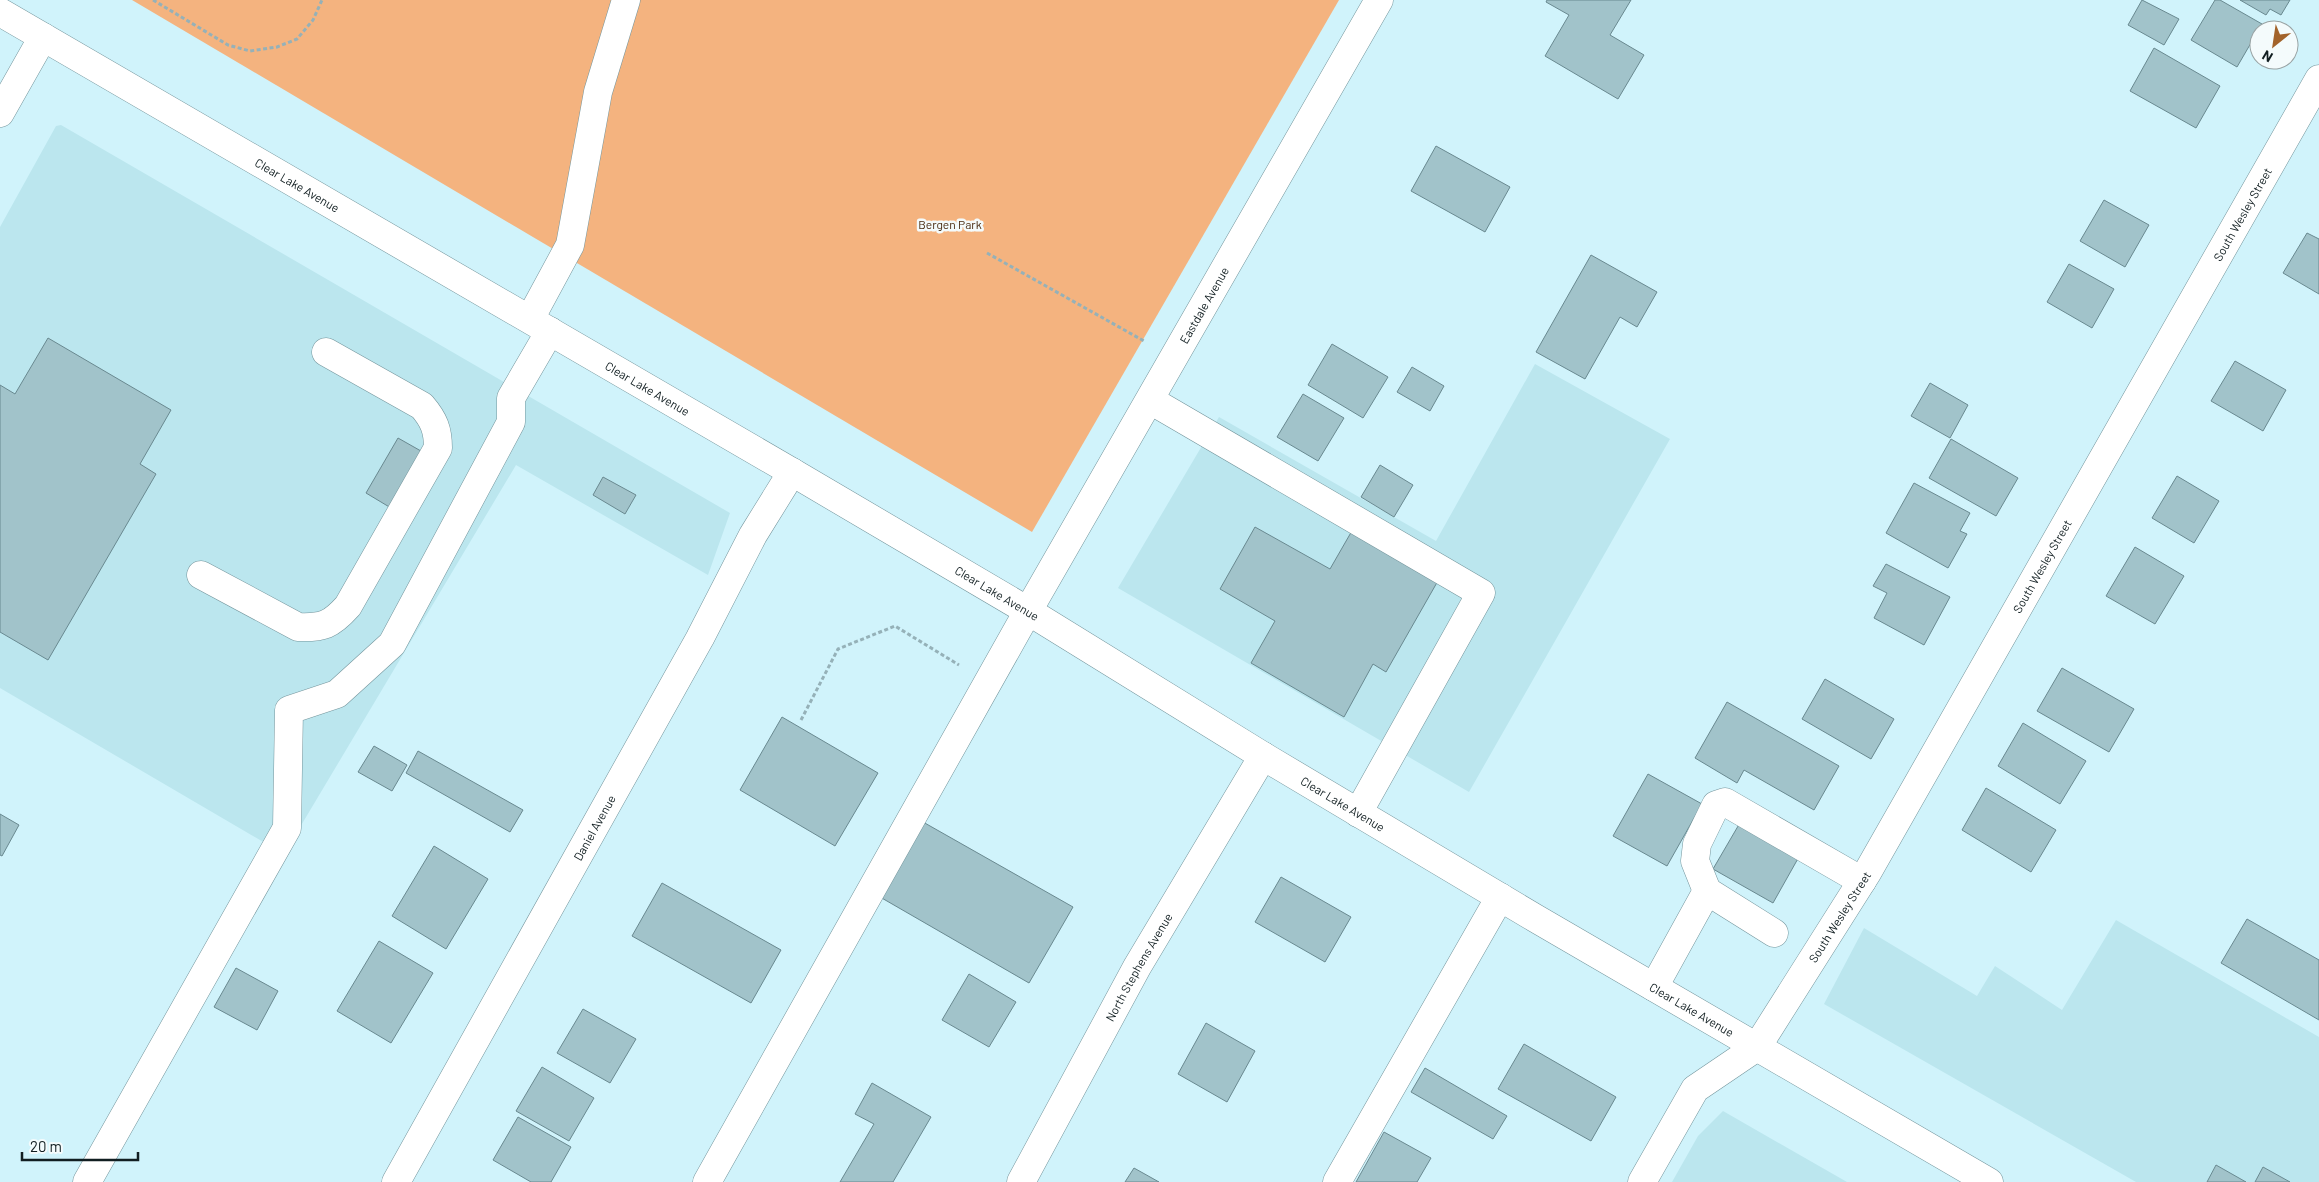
<svg xmlns="http://www.w3.org/2000/svg" width="2319" height="1182" font-family="Barlow,sans-serif">
<style>
.built{fill:#bbe6ee}
.green{fill:#f4b37f}
.building{fill:#a1c3ca;stroke:#698990}
.lines{fill:none;stroke-linecap:round;stroke-linejoin:round}
.minor-casing{stroke:#74959c;stroke-width:29}
.major-casing{stroke:#74959c;stroke-width:29}
.path{stroke:#95b1b8;stroke-width:3;stroke-dasharray:4 2.5;stroke-linecap:butt}
.minor{stroke:#fff;stroke-width:28}
.major{stroke:#fff;stroke-width:28}
.labels{text-anchor:middle;dominant-baseline:central;stroke-width:5;stroke-linejoin:round;paint-order:stroke}
.street-label{font-size:12px;fill:#111e21;stroke:#f4fbfc}
.park-label{font-size:12px;fill:#47290e;stroke:#f4fbfc}
</style>
<rect width="100%" height="100%" fill="#d0f3fb"/>
<path class="built" d="M61 125 730 513 708 575 516 465 284 854 0 688V227L56 126Z
M1535 364 1670 439 1469 792 1118 588 1219 417 1436 541Z
M2116 920 2319 1037V1182H2136L1824 1004 1864 928 1977 996 1995 966 2062 1010Z
M1723 1111 1847 1182H1672L1698 1136Z"/>
<path class="green" d="M132 0H1339L1032 532Z"/>
<path class="building" d="M1547 0H1631L1610 35 1644 55 1618 99 1545 56 1569 15 1546 2Z
M2142 0 2179 19 2164 45 2128 25Z
M2215 0H2220L2262 24 2237 67 2191 40Z
M2240 0H2290L2281 15 2270 9 2266 15Z
M2154 48 2220 86 2196 128 2130 91Z
M1436 146 1510 187 1485 232 1411 191Z
M2104 200 2149 225 2125 267 2080 241Z
M2307 233 2319 239V294L2283 273Z
M1591 255 1657 292 1637 327 1620 317 1585 379 1536 352Z
M2069 264 2114 289 2092 328 2047 302Z
M48 338 171 410 140 464 156 474 48 660 0 632V385L15 394Z
M1332 344 1388 377 1363 418 1308 385Z
M2235 361 2286 390 2263 431 2211 401Z
M1412 367 1444 386 1430 411 1397 392Z
M1930 383 1968 405 1950 438 1911 416Z
M1303 394 1344 418 1318 461 1277 437Z
M398 438 428 455 396 511 366 493Z
M1951 439 2018 478 1996 516 1929 478Z
M1380 465 1413 485 1394 517 1361 497Z
M2177 476 2219 501 2194 543 2152 518Z
M603 477 636 495 625 514 593 495Z
M1914 483 1970 513 1960 531 1967 534 1948 568 1886 533Z
M1255 527 1330 569 1353 529 1439 579 1386 672 1373 664 1344 717 1251 663 1275 621 1220 589Z
M2135 547 2184 576 2155 624 2106 596Z
M1886 564 1950 597 1924 645 1874 618 1887 593 1873 586Z
M2062 668 2134 709 2109 752 2037 711Z
M1825 679 1894 719 1871 759 1802 719Z
M1727 702 1839 766 1814 810 1744 770 1737 783 1695 758Z
M782 717 878 773 835 846 740 790Z
M2023 723 2086 761 2060 804 1998 766Z
M374 746 407 765 392 791 358 772Z
M418 751 523 810 510 832 406 773Z
M1648 774 1702 804 1667 866 1613 836Z
M1986 788 2056 830 2031 872 1962 830Z
M0 814 19 825 2 856 0 855Z
M1741 821 1800 855 1773 903 1713 869Z
M923 822 1073 907 1029 983 880 897Z
M434 846 488 879 446 949 392 916Z
M1281 877 1351 917 1325 962 1255 922Z
M662 883 781 950 751 1003 632 936Z
M2247 919 2319 960V1020L2221 963Z
M379 941 433 973 391 1043 337 1011Z
M236 968 278 991 257 1030 214 1007Z
M969 974 1016 1002 989 1047 942 1020Z
M583 1009 636 1039 610 1083 557 1053Z
M1206 1023 1255 1051 1227 1102 1178 1074Z
M1524 1044 1616 1097 1591 1141 1498 1089Z
M542 1067 594 1098 569 1141 516 1111Z
M1425 1068 1507 1116 1493 1139 1411 1092Z
M872 1083 931 1117 893 1182H840L874 1124 855 1114Z
M518 1117 571 1147 551 1182H531L493 1160Z
M1384 1132 1431 1158 1417 1182H1356Z
M2216 1165 2246 1182H2207Z
M2263 1167 2290 1182H2255Z
M1134 1168 1159 1182H1125Z"/>
<g class="lines">
<g class="minor-casing">
<g id="minor">
<path d="M0 113 43 37"/>
<path d="M530 319 570 245 598 92 626 0"/>
<path d="M1150 400 1481 593 1358 813"/>
<path d="M201 575 298 627C323 628 331 625 348 606L438 448C438 430 434 420 422 406L326 352"/>
<path d="M1707 891 1695 861 1697 844 1716 805 1725 802 1862 881"/>
<path d="M1654 987 1707 891 1774 933"/>
<path d="M87 1182 287 828 289 710 337 694 392 644 511 422V398L550 331"/>
<path id="s1" d="M396 1182 700 638 753 535 792 472"/>
<path id="s2" d="M707 1182 1028 611 1379 0"/>
<path id="s3" d="M1021 1182 1137 967 1263 756"/>
<path d="M1337 1182 1500 897"/>
<path id="s4" d="M1642 1182 1695 1089 1757 1047 1867 873 2319 79"/>
</g>
</g>
<g class="major-casing">
<g id="major">
<path id="s5" d="M0 12 792 472 1028 611 1263 756 1535 918 1989 1182"/>
</g>
</g>
<path class="path" d="M153 0 228 45 250 51 277 47 297 39 313 20 322 0
M987 253 1144 341
M801 720 838 649 895 626 959 665"/>
<use href="#minor" class="minor"/>
<use href="#major" class="major"/>
</g>
<g class="labels">
<g class="street-label">
<text stroke="none"><textPath href="#s5" startOffset="344">Clear Lake Avenue</textPath></text>
<text stroke="none"><textPath href="#s4" startOffset="1146">South Wesley Street</textPath></text>
<text stroke="none"><textPath href="#s2" startOffset="1008">Eastdale Avenue</textPath></text>
<text stroke="none"><textPath href="#s5" startOffset="749">Clear Lake Avenue</textPath></text>
<text stroke="none"><textPath href="#s4" startOffset="741">South Wesley Street</textPath></text>
<text stroke="none"><textPath href="#s5" startOffset="1154">Clear Lake Avenue</textPath></text>
<text stroke="none"><textPath href="#s5" startOffset="1559">Clear Lake Avenue</textPath></text>
<text stroke="none"><textPath href="#s1" startOffset="406">Daniel Avenue</textPath></text>
<text stroke="none"><textPath href="#s4" startOffset="336">South Wesley Street</textPath></text>
<text stroke="none"><textPath href="#s3" startOffset="245">North Stephens Avenue</textPath></text>
<text stroke="none"><textPath href="#s5" startOffset="1964">Clear Lake Avenue</textPath></text>
</g>
<g class="park-label">
<text x="950" y="224">Bergen Park</text>
</g>
</g>
<g transform="translate(2274 45) rotate(210)"><circle r="24" fill="#f4fbfc" stroke="#99a3a4"/>
<path d="M0-4L9 19L0 12L-9 19Z" fill="#a2632b"/>
<text y="-8" font-size="14" font-weight="bold" text-anchor="middle" fill="#111e21">N</text>
</g>
<path d="M22 1152v8h116v-8" fill="none" stroke="#111e21" stroke-width="2.5"/>
<text x="30" y="1152" font-size="15" fill="#111e21" stroke="#f4fbfc" stroke-width="4" paint-order="stroke">20 m</text>
</svg>
